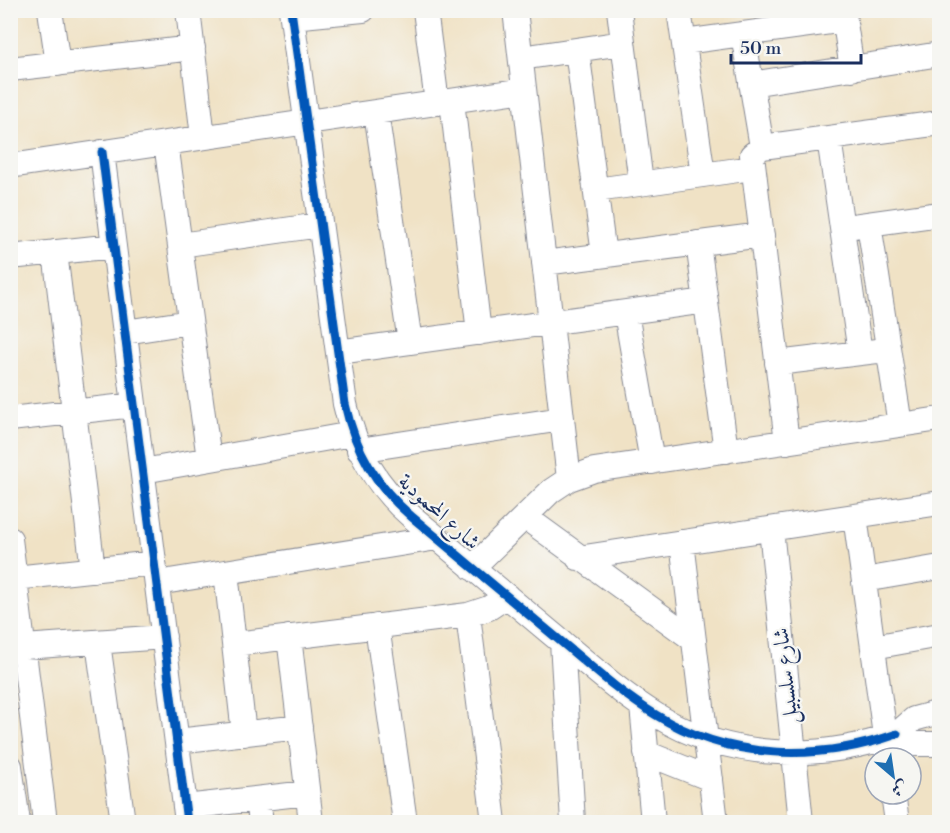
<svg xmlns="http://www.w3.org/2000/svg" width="950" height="833" font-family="'Libre Bodoni',Amiri,serif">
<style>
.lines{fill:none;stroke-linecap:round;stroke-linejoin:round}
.minor-casing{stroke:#868892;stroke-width:26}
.minor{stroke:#fff;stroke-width:24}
.cycleway-casing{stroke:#f6f6f2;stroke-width:13}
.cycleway{stroke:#0057b8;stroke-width:9}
.labels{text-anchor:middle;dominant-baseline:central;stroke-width:4.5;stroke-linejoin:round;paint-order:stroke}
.street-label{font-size:22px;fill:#1b2f5e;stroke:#f6f6f2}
</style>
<rect width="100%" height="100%" fill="#f6f6f2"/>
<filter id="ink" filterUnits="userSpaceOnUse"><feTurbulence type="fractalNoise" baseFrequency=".0167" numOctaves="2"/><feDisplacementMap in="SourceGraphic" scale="12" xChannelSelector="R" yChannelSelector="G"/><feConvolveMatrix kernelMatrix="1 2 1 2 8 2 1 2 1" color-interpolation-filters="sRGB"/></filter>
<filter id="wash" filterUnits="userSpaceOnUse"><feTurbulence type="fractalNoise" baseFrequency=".008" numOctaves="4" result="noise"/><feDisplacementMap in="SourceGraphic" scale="24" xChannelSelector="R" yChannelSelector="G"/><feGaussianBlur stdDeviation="1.35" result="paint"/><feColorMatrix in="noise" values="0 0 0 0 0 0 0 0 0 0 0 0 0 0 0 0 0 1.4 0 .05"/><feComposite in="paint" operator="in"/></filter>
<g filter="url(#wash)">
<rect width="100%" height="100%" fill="#f0e2c5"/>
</g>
<g filter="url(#ink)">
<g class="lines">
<g class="minor-casing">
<path id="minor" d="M50 10 58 64
M188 10 203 137
M291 10 345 404C355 450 376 486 412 517 458 556 505 595 552 634 585 661 618 692 656 715 729 760 817 762 897 734
M425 10 437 103
M515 10 569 479
M619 10 641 183
M679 10 703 175
M843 10 852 69
M292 17 363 10
M743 34 762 147
M684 42 845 20
M577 50 604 255
M521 58 623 43
M10 69 193 48
M751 84 940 54
M452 101 479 333
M376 112 410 342
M829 138 860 353
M166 143 209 459
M102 152 187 822
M10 166 524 90
M596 190 752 168
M869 224 900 425
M853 226 940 214
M698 243 726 451
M180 245 320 225
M55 252 93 570
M10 257 114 246
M544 263 762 235
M626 313 652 462
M125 332 190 322
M338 352 706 301
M777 363 877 351
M10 419 134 405
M787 442 752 155 762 147 940 123
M359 450 562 419
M143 471 352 434
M855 516 888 758
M525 517 694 640
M771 529 801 822
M10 539 45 822
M682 542 716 822
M578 558 940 503
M472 568 551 491 569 479 594 470 940 419
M226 572 244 734
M15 578 154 563
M864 580 940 567
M157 583 437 538
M468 615 494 822
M377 626 405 822
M289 637 311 822
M562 642 573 822
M98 643 123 822
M235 644 468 615 489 608 507 596
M24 647 164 637
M873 647 940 635
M642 706 653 822
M897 734 914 719 940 712
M897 734 914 744H940
M177 741 300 727
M646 753 711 779
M10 766 18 822
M893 794 897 822
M258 799 261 822
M185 807 307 793"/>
</g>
<use href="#minor" class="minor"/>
<g class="cycleway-casing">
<path id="cycleway" d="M291 10 345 404C355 450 376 486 412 517 458 556 505 595 552 634 585 661 618 692 656 715 729 760 817 762 897 734
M102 152 187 822"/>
</g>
<use href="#cycleway" class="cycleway"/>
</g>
</g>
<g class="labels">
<g class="street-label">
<text transform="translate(439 512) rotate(42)">شارع المحمودية</text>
<text transform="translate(786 676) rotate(-96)">شارع سلسبيل</text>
</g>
</g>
<rect width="950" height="833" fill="none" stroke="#f6f6f2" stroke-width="36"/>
<g transform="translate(893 776) rotate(151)"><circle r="28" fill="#f6f6f2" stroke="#9ea6b7" stroke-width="1.5"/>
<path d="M0-4.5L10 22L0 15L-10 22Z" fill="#1f6fb2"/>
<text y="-9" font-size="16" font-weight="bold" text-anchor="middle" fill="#1b2f5e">ش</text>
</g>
<path d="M731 54v9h130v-9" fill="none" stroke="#1b2f5e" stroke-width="3"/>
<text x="740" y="54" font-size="18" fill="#1b2f5e" stroke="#f6f6f2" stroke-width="4.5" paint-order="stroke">50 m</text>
</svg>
